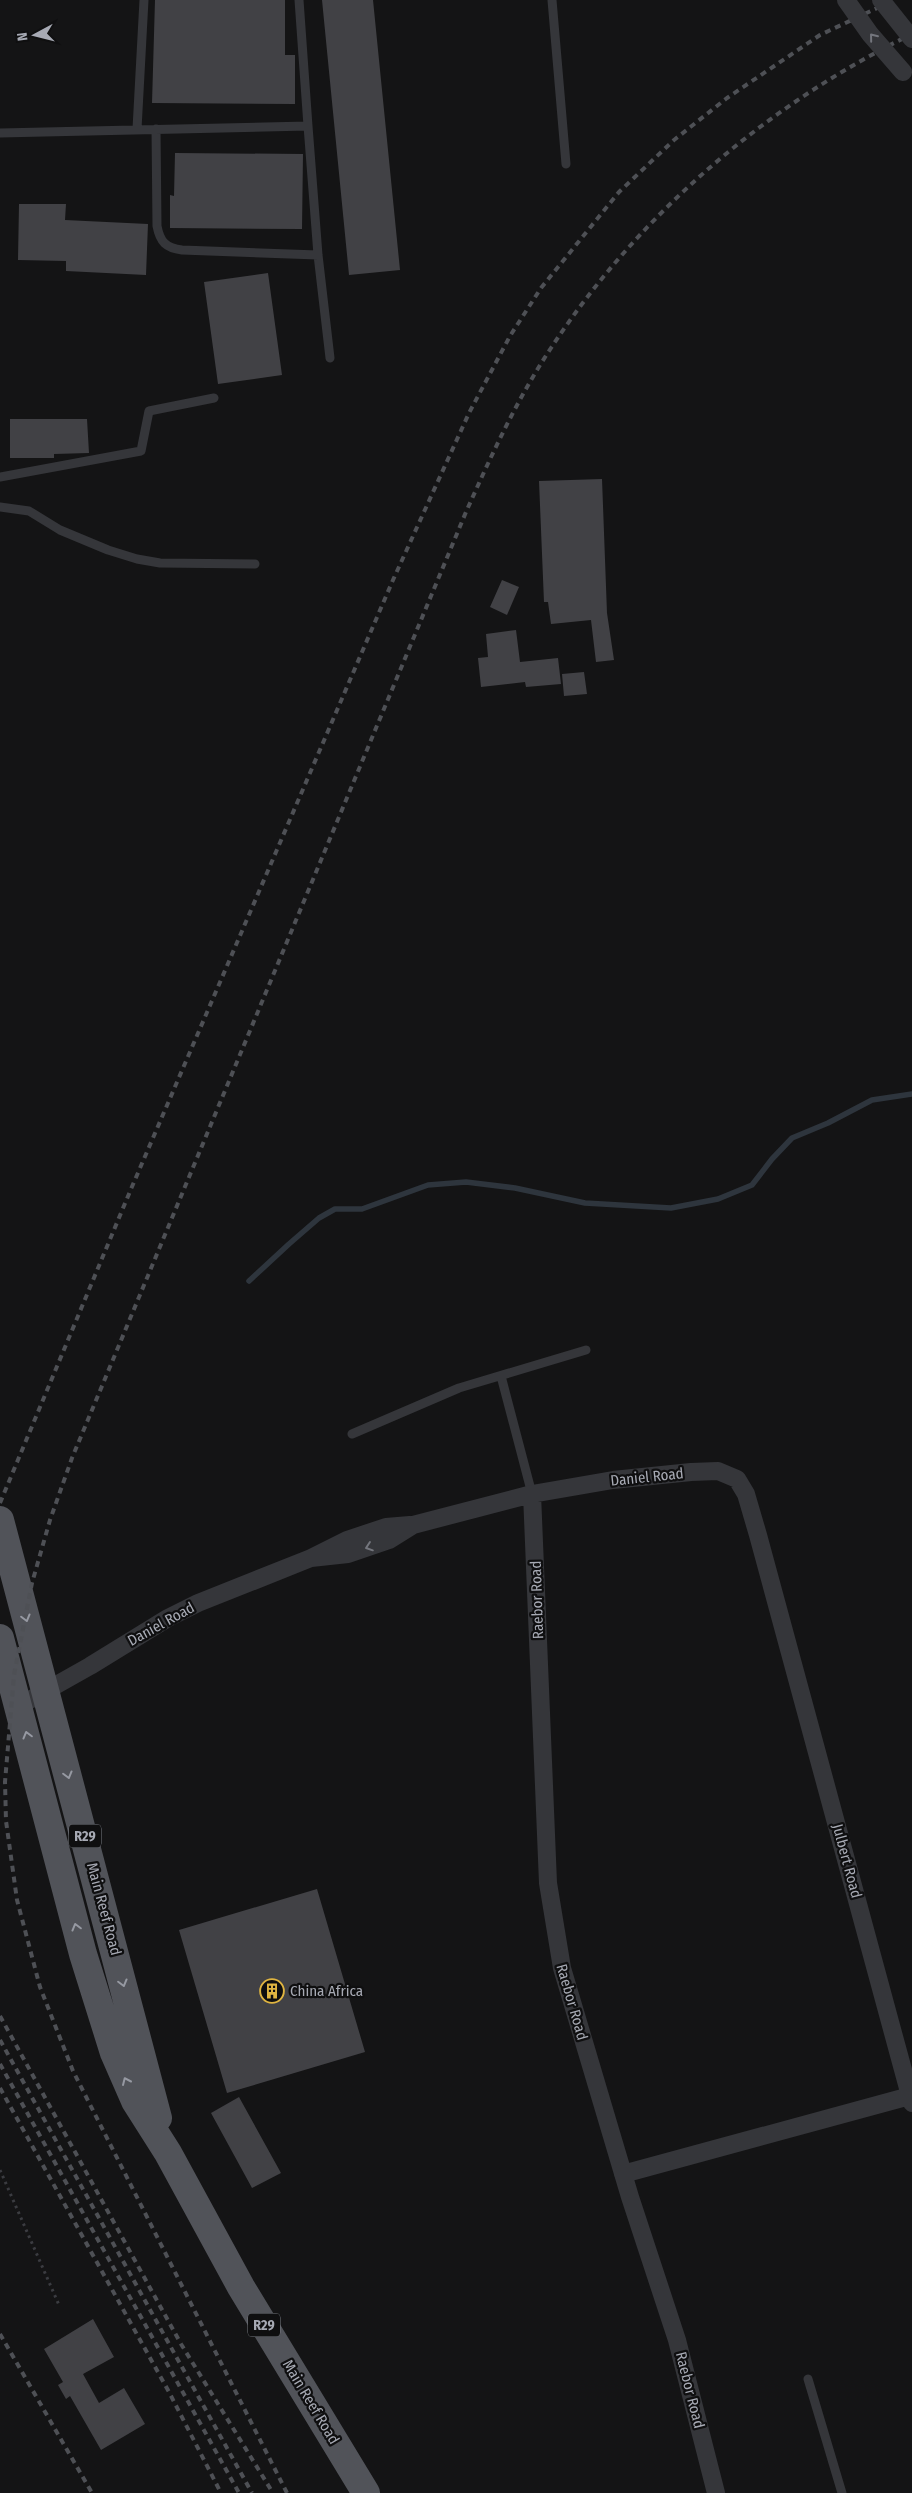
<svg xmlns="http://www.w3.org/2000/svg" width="912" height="2493" font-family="'Fira Sans Condensed',sans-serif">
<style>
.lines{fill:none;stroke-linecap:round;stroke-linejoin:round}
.stream{stroke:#2e353d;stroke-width:5.5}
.building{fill:#414145}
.path{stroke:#3b3c41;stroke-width:3;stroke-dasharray:2.5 4;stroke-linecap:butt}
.service{stroke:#35363a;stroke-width:9}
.minor{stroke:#35363a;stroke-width:18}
.primary{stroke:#515359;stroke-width:28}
.rail{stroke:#4e5055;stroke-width:4;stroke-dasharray:6 5;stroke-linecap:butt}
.minor-bridge{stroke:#35363a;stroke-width:18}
.oneway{stroke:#74767d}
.oneway2{stroke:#9699a2}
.labels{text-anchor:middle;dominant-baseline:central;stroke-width:4.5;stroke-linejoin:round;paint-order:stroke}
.shield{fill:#0f0f10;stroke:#797c83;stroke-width:1}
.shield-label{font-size:14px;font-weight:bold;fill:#a7aab4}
.street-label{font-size:15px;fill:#a7aab4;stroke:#0f0f10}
.poi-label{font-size:15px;fill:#a7aab4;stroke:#0f0f10;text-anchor:start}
</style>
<rect width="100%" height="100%" fill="#141415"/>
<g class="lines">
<path class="stream" d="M249 1281 289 1244 319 1218 335 1209H362L428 1185 466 1182 515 1188 585 1203 671 1208 718 1199 752 1185 772 1159 792 1138 828 1123 872 1100 912 1094"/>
</g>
<path class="building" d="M155 0H285V55H295V104L152 103Z
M322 0H373L400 270 349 275Z
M175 153 303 154 302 229 170 228V195L174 196Z
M19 204H66L65 220 148 224 146 275 66 271V261L18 260Z
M268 273 282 375 218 384 204 282Z
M10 419H87L89 453 54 454V458H10Z
M602 479 607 613 614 660 596 662 591 620 551 624 548 602H544L539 481Z
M502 580 519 587 507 615 490 607Z
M516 630 520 662 558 658 561 684 526 687 525 682 481 687 478 658 488 657 486 634Z
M584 672 587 694 564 696 562 674Z
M317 1889 365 2052 227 2093 179 1930Z
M239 2097 281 2173 252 2188 211 2113Z
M93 2319 114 2357 83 2374 99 2403 124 2388 145 2424 101 2450 70 2396 66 2399 58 2385 63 2382 44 2349Z"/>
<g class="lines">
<path class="path" d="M0 2170 59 2305"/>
<path class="service" d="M299 0 308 126
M552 0 566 164
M137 129 144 0
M156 129 157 226C160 242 166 248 182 250L318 255
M0 133 308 126 318 255 330 358
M0 477 141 451 149 411 214 398
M0 507 29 511 60 530 108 550 137 559 160 563 255 564
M501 1376 532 1494
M352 1434 459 1388 586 1350
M808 2379 842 2493"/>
<path class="minor" d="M532 1494 548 1883 562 1968 630 2197 677 2340 716 2493
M311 1558 348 1554 389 1540 413 1525 532 1494 613 1480 691 1472 718 1471 737 1479 746 1494 758 1535 912 2103
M19 1706 90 1666 168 1618 198 1603 311 1558 347 1540 386 1527 410 1525
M623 2174 910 2096"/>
<path class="primary" d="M0 1520 158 2118
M0 1638 83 1954 114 2053 135 2101 168 2153 241 2287 366 2493"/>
<path class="rail" d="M0 1503 131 1189 393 580 469 413 510 336 541 288 619 192 674 140 727 98 820 35 894 0
M0 2016 181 2344 273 2493
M0 2040 252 2493
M0 2064 239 2493
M0 2088 169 2392 221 2493
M0 2334 92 2493
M287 2493 73 2071 40 1987 17 1900 6 1821 5 1782 14 1675 32 1583 50 1520 72 1458 466 512C491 456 517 399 551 348 639 214 768 104 912 34"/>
<path class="minor-bridge" d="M846 0 870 34 903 72
M881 0 912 39"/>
</g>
<defs><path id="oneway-chevron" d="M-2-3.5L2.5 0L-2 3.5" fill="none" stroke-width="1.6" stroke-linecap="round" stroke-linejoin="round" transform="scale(1.25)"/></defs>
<g class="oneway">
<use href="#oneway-chevron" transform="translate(873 37) rotate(-129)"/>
<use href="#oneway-chevron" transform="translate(369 1547) rotate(161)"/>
</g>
<g class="oneway2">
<use href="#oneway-chevron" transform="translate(26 1618) rotate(75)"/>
<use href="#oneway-chevron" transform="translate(27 1735) rotate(-105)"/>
<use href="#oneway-chevron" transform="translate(68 1775) rotate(75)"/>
<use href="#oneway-chevron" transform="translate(76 1927) rotate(-105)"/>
<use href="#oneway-chevron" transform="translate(123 1983) rotate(75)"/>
<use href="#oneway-chevron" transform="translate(126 2081) rotate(-114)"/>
</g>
<defs>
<g id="building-ring" transform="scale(1.25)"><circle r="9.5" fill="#0f0f10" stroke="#e0b541" stroke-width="1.5"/><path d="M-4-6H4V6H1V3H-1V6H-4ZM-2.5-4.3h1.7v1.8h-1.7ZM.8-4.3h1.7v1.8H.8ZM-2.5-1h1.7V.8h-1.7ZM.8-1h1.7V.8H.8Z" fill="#e0b541"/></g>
</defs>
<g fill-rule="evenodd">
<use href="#building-ring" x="272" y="1991"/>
</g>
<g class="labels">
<g class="shield">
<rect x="69" y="1824.5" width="32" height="23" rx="4"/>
<rect x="248" y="2313.5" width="32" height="23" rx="4"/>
</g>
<g class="shield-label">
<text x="85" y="1836">R29</text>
<text x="264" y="2325">R29</text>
</g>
<g class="street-label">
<text transform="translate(647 1477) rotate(-6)">Daniel Road</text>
<text transform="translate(537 1600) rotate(-92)">Raebor Road</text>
<text transform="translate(161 1624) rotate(-29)">Daniel Road</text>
<text transform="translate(847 1861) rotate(75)">Julbert Road</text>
<text transform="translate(104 1909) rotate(75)">Main Reef Road</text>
<text transform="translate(572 2002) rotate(74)">Raebor Road</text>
<text transform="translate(690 2390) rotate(76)">Raebor Road</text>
<text transform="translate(311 2402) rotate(59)">Main Reef Road</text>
</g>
<g class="poi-label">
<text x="290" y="1991">China Africa</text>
</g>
</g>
<g transform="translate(35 35) rotate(263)" stroke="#0f0f10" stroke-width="4" paint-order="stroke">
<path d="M0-4L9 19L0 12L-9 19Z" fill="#a7aab4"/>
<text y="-8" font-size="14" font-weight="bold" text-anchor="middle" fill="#a7aab4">N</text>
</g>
</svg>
